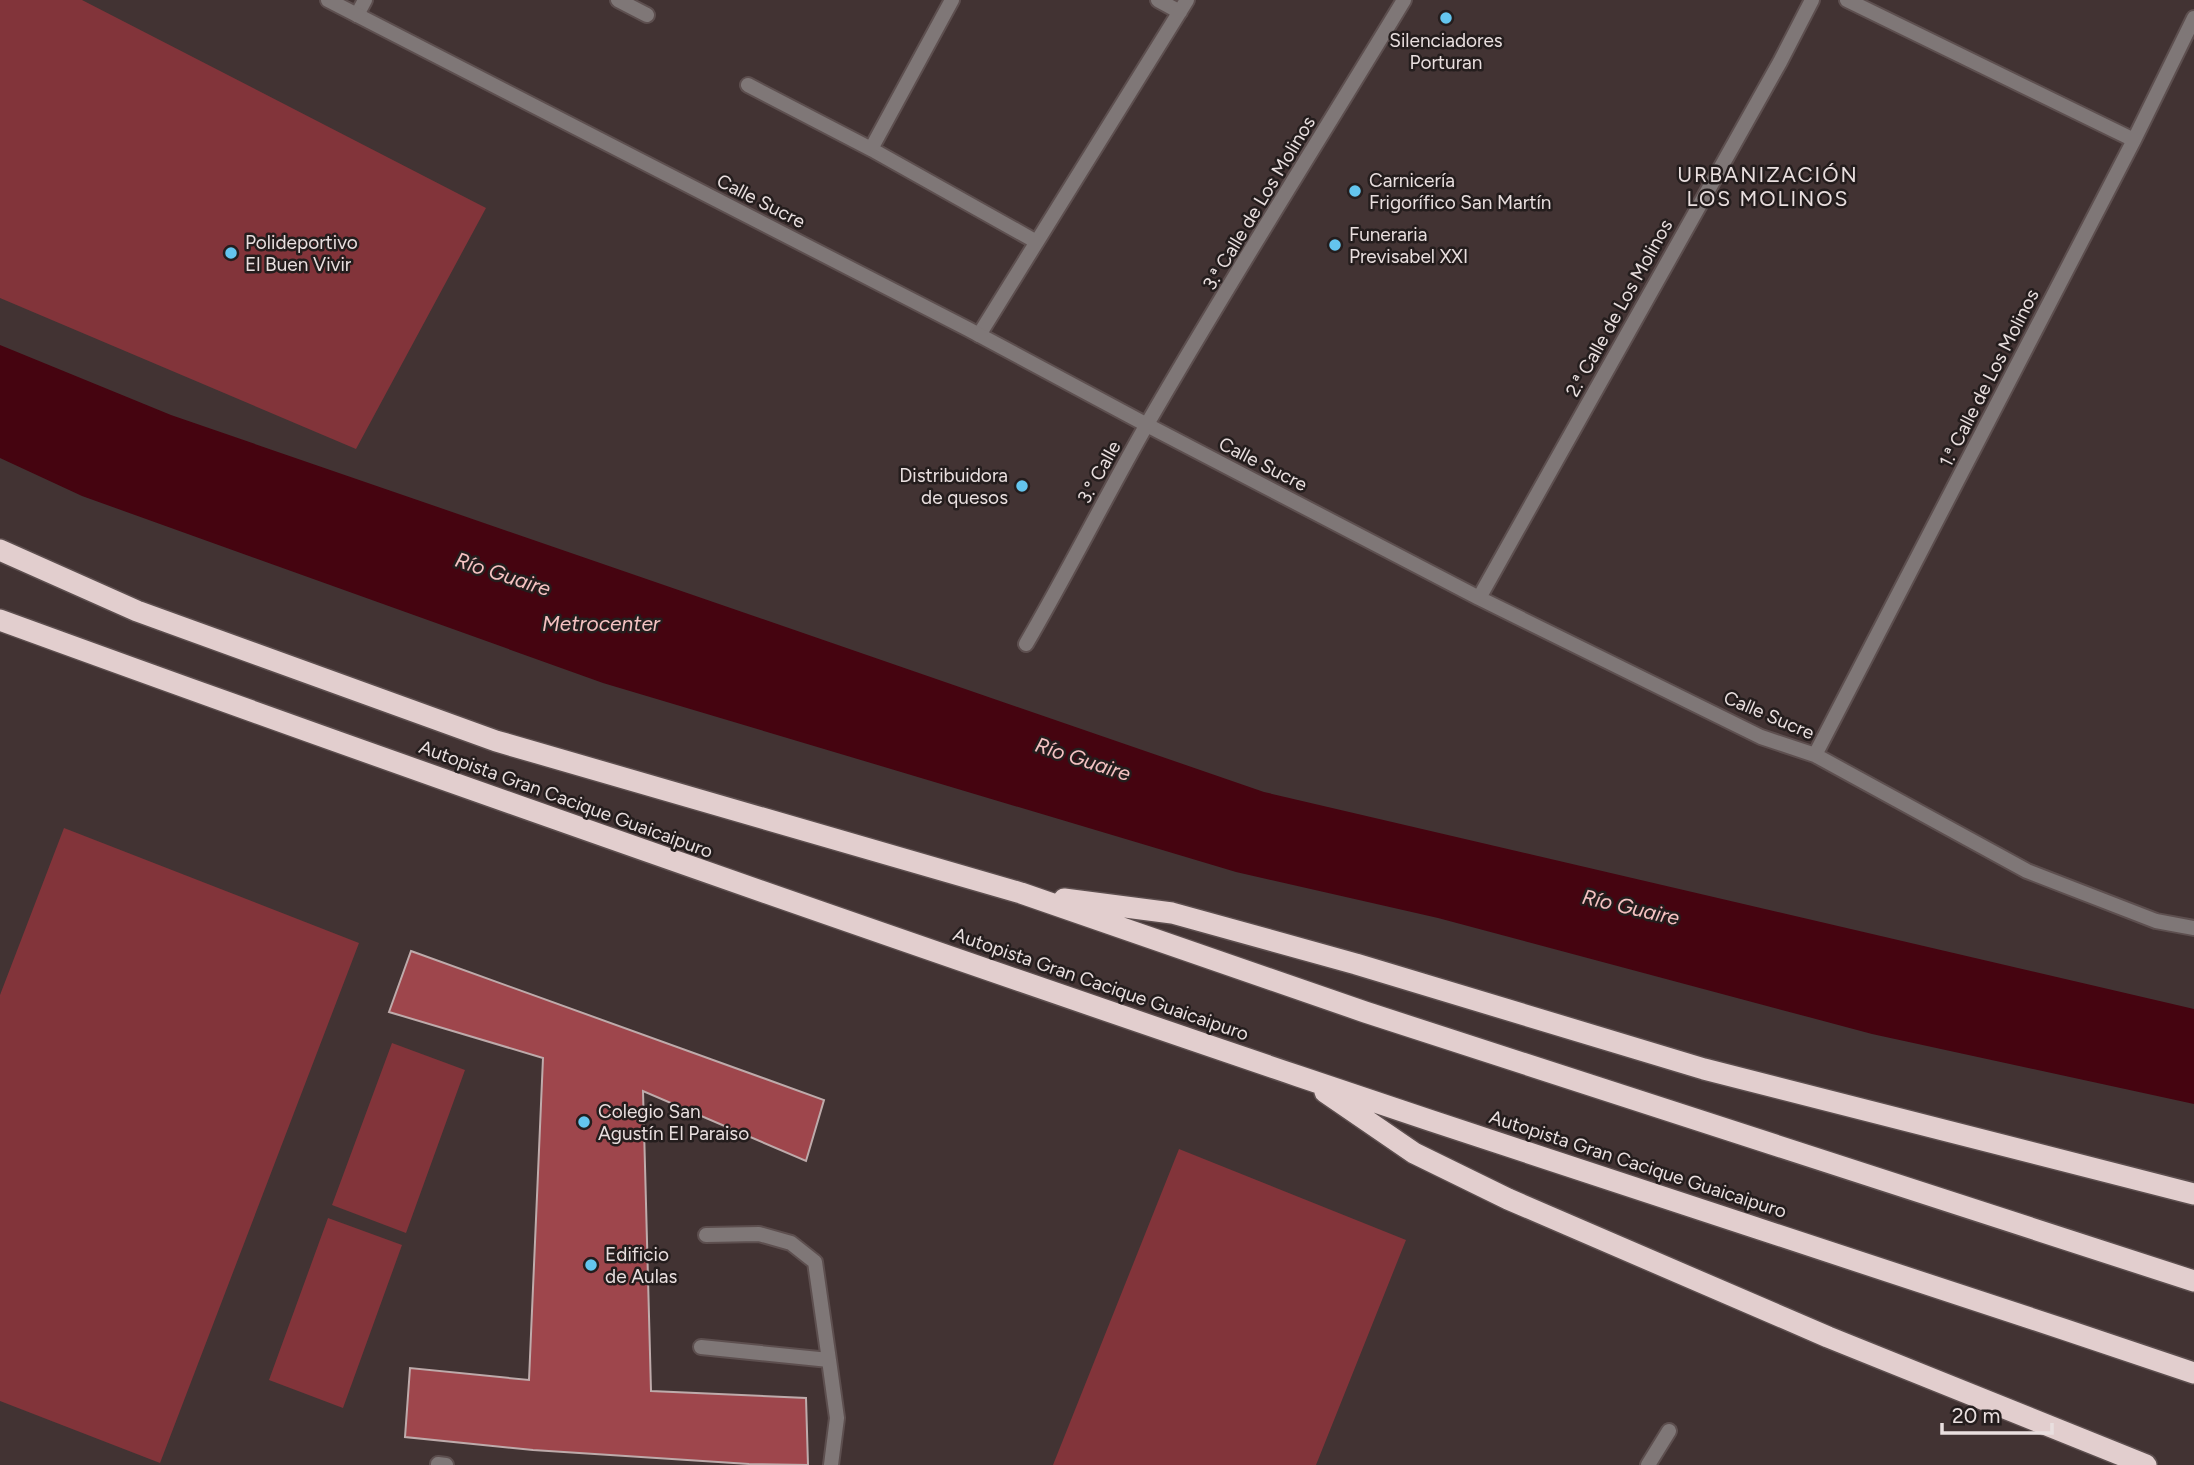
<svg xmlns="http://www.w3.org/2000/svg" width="2194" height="1465" font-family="Figtree,sans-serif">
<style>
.green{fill:#82343a}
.water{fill:#450410}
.building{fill:#9e464c;stroke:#beabab;stroke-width:2}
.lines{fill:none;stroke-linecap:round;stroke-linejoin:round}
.service-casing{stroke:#5d4f4f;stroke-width:18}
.minor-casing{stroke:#5d4f4f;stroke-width:18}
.motorway-casing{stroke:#5d4f4f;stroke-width:24}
.service{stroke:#7f7777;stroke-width:14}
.minor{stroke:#7f7777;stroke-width:14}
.motorway{stroke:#e2cece;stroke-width:21}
.poi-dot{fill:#64c5ee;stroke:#241d1d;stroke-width:2.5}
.labels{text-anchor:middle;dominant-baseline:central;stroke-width:5;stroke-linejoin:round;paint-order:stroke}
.poi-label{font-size:19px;fill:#e9dfdf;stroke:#241d1d;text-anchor:start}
.street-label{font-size:19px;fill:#e9dfdf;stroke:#241d1d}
.neighbourhood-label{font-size:21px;letter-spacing:2px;fill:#e9dfdf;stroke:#241d1d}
.water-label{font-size:21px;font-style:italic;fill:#f5c2c2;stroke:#241d1d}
</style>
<rect width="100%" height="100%" fill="#423333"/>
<path class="green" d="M0 0H82L486 208 356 449 0 298Z
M64 828 359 943 160 1463 0 1401V995Z
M392 1043 465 1070 406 1233 332 1205Z
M1179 1149 1406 1240 1316 1465H1053Z
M328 1218 402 1245 343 1408 269 1380Z"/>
<path class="water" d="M0 345 171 415 1264 792 2194 1009V1104L1872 1034 1438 918 1236 872 603 683 82 496 0 458Z"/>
<path class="building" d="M411 951 824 1100 806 1161 643 1091 651 1391 806 1398 808 1465 749 1464 533 1450 405 1437 410 1368 529 1380 543 1058 389 1012Z"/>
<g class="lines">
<g class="service-casing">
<path id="service" d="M618 0 647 15
M1158 0 1180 12
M357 15 365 0
M748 85 871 149 1035 241
M871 149 952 0
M979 335 1187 0
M706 1235 759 1234 791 1243 815 1262 829 1360
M701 1347 829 1360 837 1418 831 1465
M438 1464 446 1465"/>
</g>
<g class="minor-casing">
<path id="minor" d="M328 0 968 329 1147 425 1479 598 1761 737 1815 755 2027 871 2156 921 2194 928
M1847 0 2134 140
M1479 598 1780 62 1812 0
M1026 644C1068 572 1105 498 1146 426 1229 282 1318 142 1404 0
M1815 755 2134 140 2194 18
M1648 1465 1669 1431"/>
</g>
<g class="motorway-casing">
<path id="motorway" d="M0 550 137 611 496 741 1021 893 1365 1012 2194 1281
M0 620C431 777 863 928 1298 1076 1596 1177 1896 1272 2194 1373
M1064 899 1172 913 1356 964 1704 1069 2194 1194
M1325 1092 1414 1153 1508 1199 1828 1337 2146 1465"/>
</g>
<use href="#service" class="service"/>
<use href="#minor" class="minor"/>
<use href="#motorway" class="motorway"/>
</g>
<g class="poi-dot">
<circle cx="1446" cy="18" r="7"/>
<circle cx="1355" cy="191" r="7"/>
<circle cx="1335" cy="245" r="7"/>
<circle cx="231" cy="253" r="7"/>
<circle cx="1022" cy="486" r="7"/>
<circle cx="584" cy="1122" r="7"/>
<circle cx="591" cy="1265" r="7"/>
</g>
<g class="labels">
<g class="poi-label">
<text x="1446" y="40" text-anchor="middle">Silenciadores<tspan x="1446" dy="22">Porturan</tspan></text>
<text x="1369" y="180">Carnicería<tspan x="1369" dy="22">Frigorífico San Martín</tspan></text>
<text x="1349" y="234">Funeraria<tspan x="1349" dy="22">Previsabel XXI</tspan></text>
<text x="245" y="242">Polideportivo<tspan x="245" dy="22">El Buen Vivir</tspan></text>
<text x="1008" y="475" text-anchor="end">Distribuidora<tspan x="1008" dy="22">de quesos</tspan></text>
<text x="598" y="1111">Colegio San<tspan x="598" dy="22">Agustín El Paraiso</tspan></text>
<text x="605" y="1254">Edificio<tspan x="605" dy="22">de Aulas</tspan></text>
</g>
<g class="street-label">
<text transform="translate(761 201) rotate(27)">Calle Sucre</text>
<text transform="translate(1259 203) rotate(-59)">3.ª Calle de Los Molinos</text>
<text transform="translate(1619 308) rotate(-61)">2.ª Calle de Los Molinos</text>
<text transform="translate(1989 378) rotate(-63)">1.ª Calle de Los Molinos</text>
<text transform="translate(1263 464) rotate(27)">Calle Sucre</text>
<text transform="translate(1099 472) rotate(-61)">3.° Calle</text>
<text transform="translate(1769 715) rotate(23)">Calle Sucre</text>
<text transform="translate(566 799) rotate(20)">Autopista Gran Cacique Guaicaipuro</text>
<text transform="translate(1101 984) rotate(19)">Autopista Gran Cacique Guaicaipuro</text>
<text transform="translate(1638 1164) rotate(18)">Autopista Gran Cacique Guaicaipuro</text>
</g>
<g class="neighbourhood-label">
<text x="1768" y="174">URBANIZACIÓN<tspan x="1768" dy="24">LOS MOLINOS</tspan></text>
</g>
<g class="water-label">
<text transform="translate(503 574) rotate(18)">Río Guaire</text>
<text x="601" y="623">Metrocenter</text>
<text transform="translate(1083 759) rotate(18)">Río Guaire</text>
<text transform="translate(1631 907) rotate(13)">Río Guaire</text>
</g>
</g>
<path d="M1942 1423v10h110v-10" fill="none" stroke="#e9dfdf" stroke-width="3.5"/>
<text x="1952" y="1423" font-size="21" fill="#e9dfdf" stroke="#241d1d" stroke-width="5" paint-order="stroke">20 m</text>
</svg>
